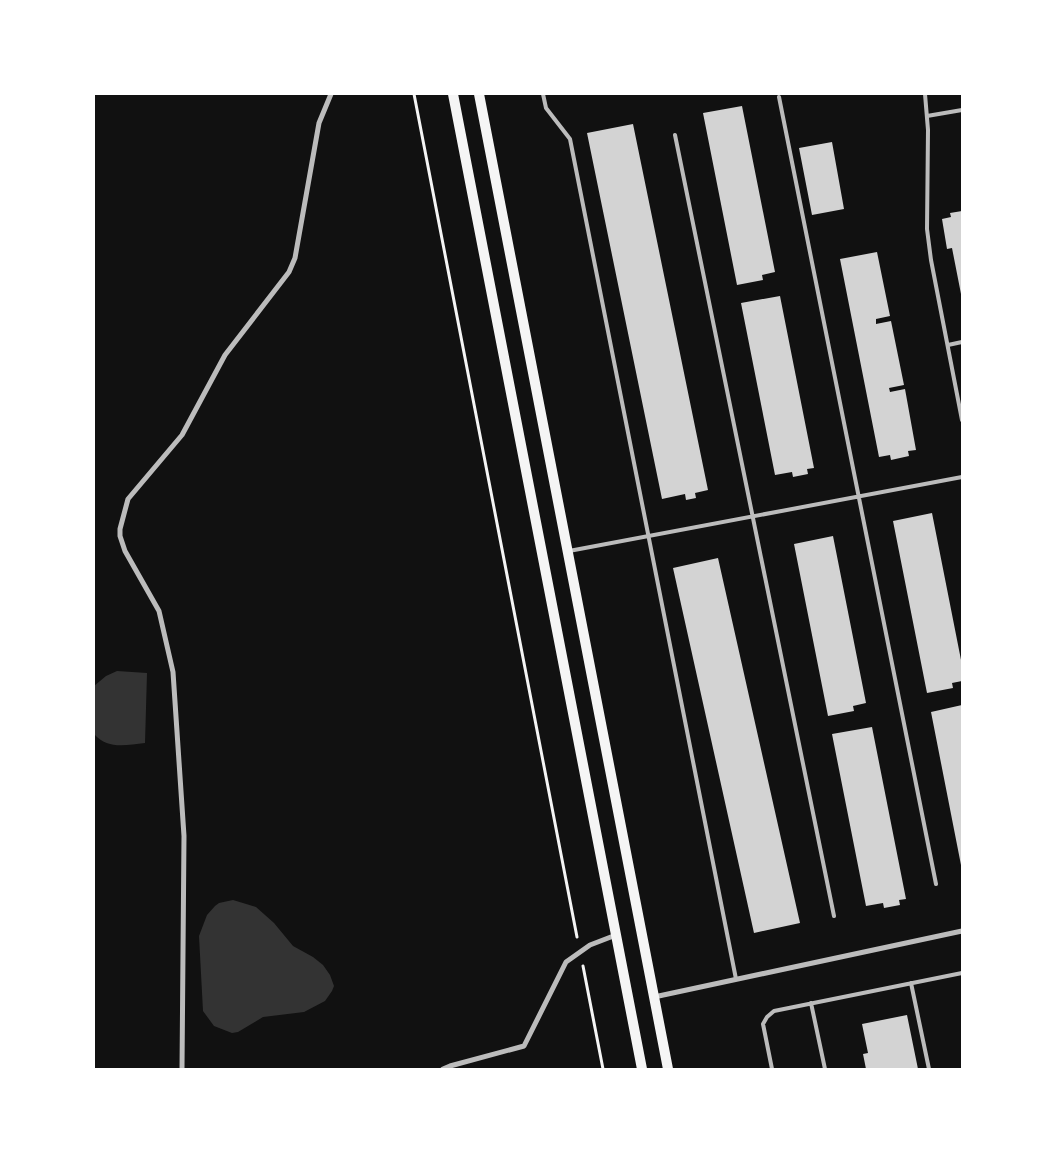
<svg xmlns="http://www.w3.org/2000/svg" width="1056" height="1163" font-family="'Varela Round',sans-serif">
<style>
.water{fill:#333}
.building{fill:#d3d3d3}
.lines{fill:none;stroke-linecap:round;stroke-linejoin:round}
.path{stroke:#f5f5f5;stroke-width:3}
.service{stroke:#bcbcbc;stroke-width:4}
.minor{stroke:#bcbcbc;stroke-width:5}
.secondary{stroke:#f5f5f5;stroke-width:10}
</style>
<rect width="100%" height="100%" fill="#111"/>
<path class="water" d="M117 671 147 673 145 743C126 745 108 750 94 734V686L106 676Z
M233 900 256 907 274 923 293 946 313 957 323 965 330 975 334 986 332 991 325 1001 304 1012 263 1017 238 1032 232 1033 214 1026 203 1011 199 936 207 915 215 906 219 903Z"/>
<path class="building" d="M742 106 775 272 762 275 763 280 737 285 703 113Z
M633 124 708 490 695 493 696 498 686 500 685 494 662 499 587 133Z
M832 142 844 209 812 215 799 148Z
M962 211V294H961L952 248 947 249 942 219 951 217 950 213Z
M877 252 890 316 876 319V324L891 321 904 385 889 388 890 392 905 389 916 450 908 451 909 456 891 460 890 455 879 457 840 259Z
M780 296 814 468 807 469 808 474 793 477 792 472 775 475 741 303Z
M932 513 962 665V681L952 683 953 688 927 693 893 521Z
M833 536 866 703 853 706 854 711 828 716 794 544Z
M718 558 800 923 754 933 673 568Z
M962 705V865H961L931 712Z
M872 727 906 899 899 900 900 905 884 908 883 903 866 906 832 734Z
M907 1015 918 1069H866L863 1054 868 1053 862 1024Z"/>
<g class="lines">
<path class="path" d="M414 94 577 937
M583 966 603 1069"/>
<path class="service" d="M543 94 546 108 570 139 736 979
M925 94 928 130 927 229 931 260 962 420
M779 97 936 884
M927 116 962 110
M675 135 834 916
M948 345 962 342
M569 551 962 477
M911 983 929 1069
M811 1003 825 1069
M772 1069 763 1024 767 1017 774 1011 962 973"/>
<path class="minor" d="M654 997 962 931
M182 1069 184 836 173 672 159 611 125 551 120 536V529L128 499 182 435 225 355 289 272 295 258 319 123 331 94
M443 1069 450 1066 524 1046 566 962 590 945 616 935"/>
<path class="secondary" d="M453 94 642 1069
M479 94 668 1069"/>
</g>
<rect width="1056" height="1163" fill="none" stroke="#ffffff" stroke-width="190"/>
</svg>
